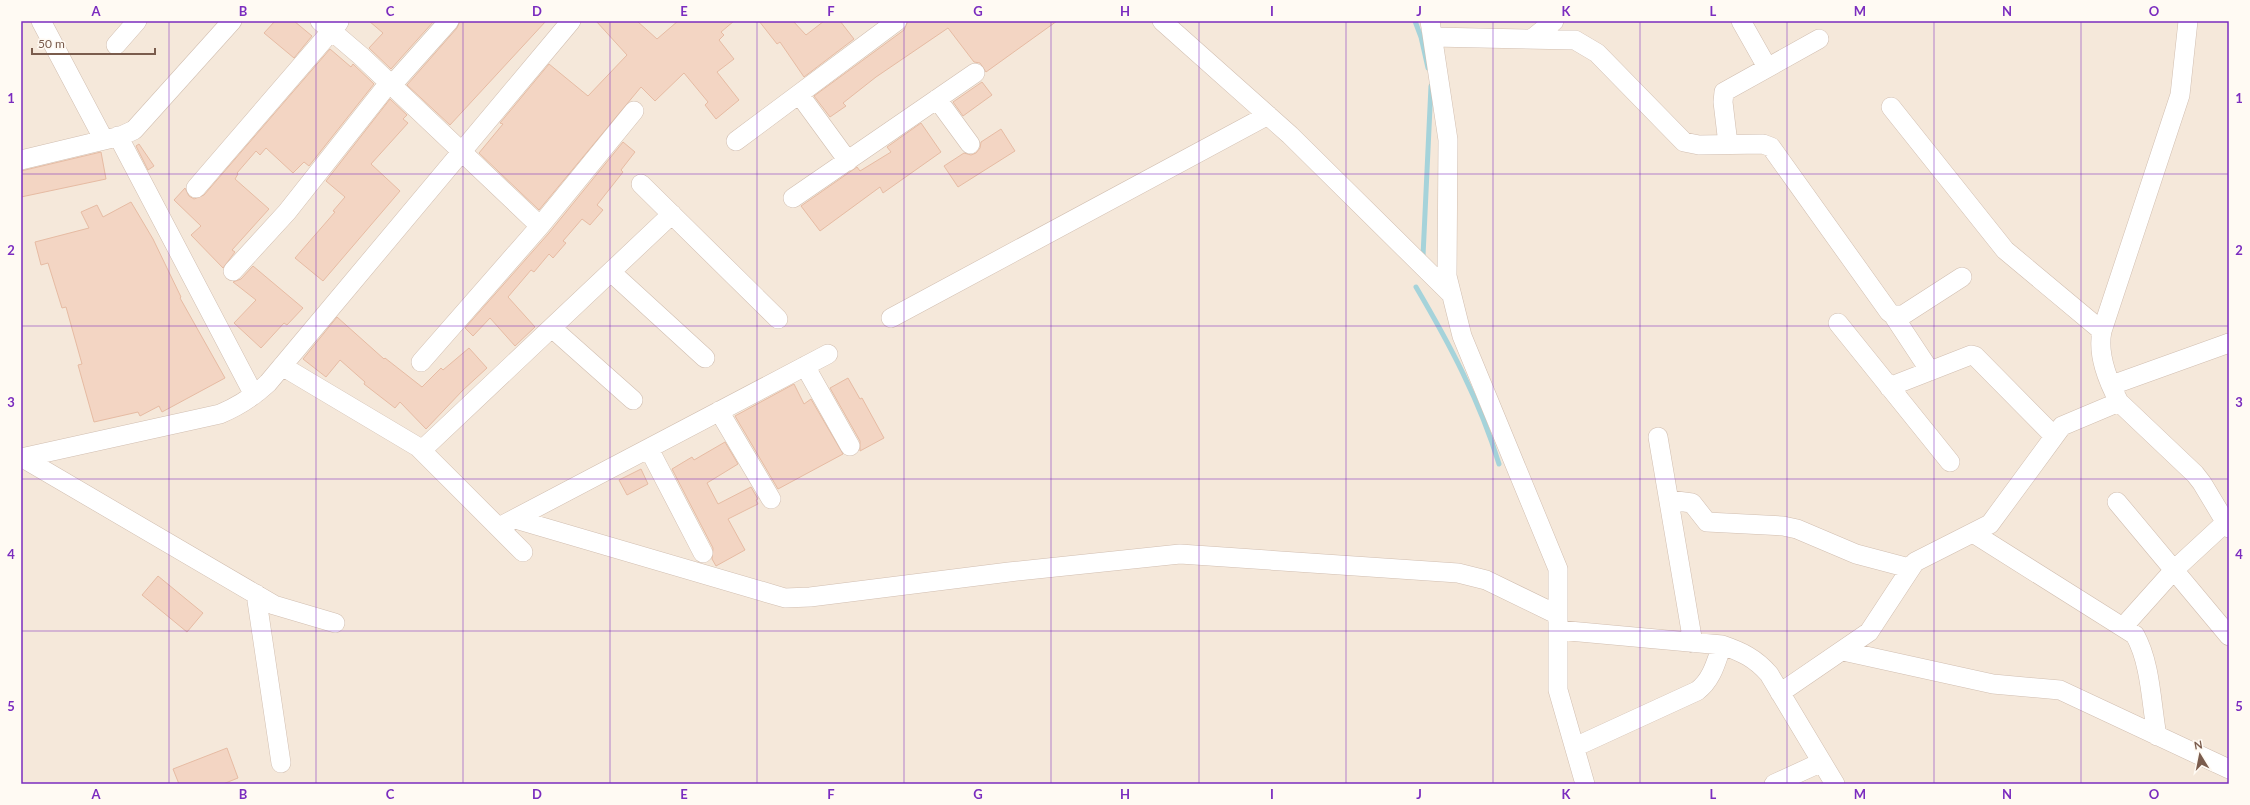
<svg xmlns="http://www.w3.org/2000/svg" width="2250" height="805" font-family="Lato,sans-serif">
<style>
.residential{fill:#f5e8da}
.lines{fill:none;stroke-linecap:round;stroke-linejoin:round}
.stream{stroke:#a5d3da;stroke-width:5}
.building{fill:#f3d5c3;stroke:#e6bba3}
.minor-casing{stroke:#d1beb0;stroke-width:20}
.minor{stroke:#fff;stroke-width:19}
.grid{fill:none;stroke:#7b2cbf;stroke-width:1;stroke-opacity:0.55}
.neatline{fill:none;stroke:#7b2cbf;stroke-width:1.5}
.grid-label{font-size:13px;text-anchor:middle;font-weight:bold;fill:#7b2cbf}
</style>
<rect width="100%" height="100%" fill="#fdf6ec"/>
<path class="residential" d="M21 21H2229V784H21Z"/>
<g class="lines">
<path class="stream" d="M1415 21 1421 37 1428 68
M1423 256 1431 86
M1416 287C1449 343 1480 401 1499 464"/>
</g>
<path class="building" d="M275 21H294L312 36 294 58 264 33Z
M369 21H434L391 69 369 48 383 33Z
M460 21H546L450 125 407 85 457 28Z
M596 21H637L657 39 678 21H734L721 32 724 35 719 40 734 59 717 72 739 100 716 119 705 105 708 102 684 73 655 101 641 87 539 210 479 153 503 124 500 123 549 64 588 96 627 55Z
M759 21H793L806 35 824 21H840L854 39 804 77 780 42 777 44Z
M908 21H1057L986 72 980 63 974 62 948 28 876 77 843 103 846 106 830 117 814 96 904 30Z
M330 49 351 67 353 64 374 84 309 166 304 162 293 173 266 148 260 155 256 151 237 173 238 174 235 179 269 209 232 250 235 252 223 268 191 235 201 226 174 200 185 188 189 196 194 199 204 195Z
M982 82 992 95 963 116 953 102Z
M390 99 407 115 403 119 408 123 371 164 400 191 323 281 295 258 335 212 333 211 345 197 326 181Z
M921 123 941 152 883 193 880 187 820 231 801 206 857 167 860 171 891 152 887 147Z
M1001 129 1015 151 958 187 944 166 964 153 971 155 976 153 980 148 981 142Z
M623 142 635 152 621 170 623 172 597 205 603 210 590 225 582 219 563 241 566 243 553 258 549 254 534 272 531 270 508 297 535 327 515 346 490 318 473 336 465 328 549 233Z
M139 144 154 166 148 170 136 146Z
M101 152 106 179 21 197V171Z
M131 202 153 239 181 297 180 298 225 378 162 412 159 406 140 416 138 412 94 422 78 365 82 364 66 307 62 308 48 263 41 265 35 242 89 228 81 212 97 205 103 217Z
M253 266 303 308 287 325 284 323 261 348 234 323 256 300 233 282 241 279Z
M337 317 384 359 385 358 422 387 441 368 443 370 469 348 487 368 463 390 426 429 400 402 395 408 364 384 365 382 340 360 326 377 303 359Z
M848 378 860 399 862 398 884 438 860 451V441L830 388Z
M794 384 804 404 811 399 843 454 778 489 735 416Z
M725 442 738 464 707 483 718 504 751 487 758 499 756 500 758 504 728 519 745 550 716 566 712 559 713 548 672 469 692 457 694 460Z
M641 469 648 484 627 495 619 480Z
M158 576 203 613 187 632 142 595Z
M227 748 238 778 223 784H179L173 769Z"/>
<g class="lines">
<g class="minor-casing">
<path id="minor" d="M41 21 104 140
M320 21 361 56 540 226
M1162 21 1290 135 1452 295
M1430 21 1448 140 1447 276 1462 336 1558 569V690L1585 784
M1741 21 1767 67
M2188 21 2180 95 2102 331C2097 355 2108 381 2119 402L2195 474 2202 483 2229 528
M1433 37 1575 40 1597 53 1684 142 1699 145 1763 144 1771 147 1889 312 1893 315H1903L1962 277
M1533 38 1554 21
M116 45 137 21
M392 85 449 21
M799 94 848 161
M937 99 970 144
M1891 107 2005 250 2102 331
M118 136 254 395
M736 141 897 21
M1728 144 1723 102 1724 92 1819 39
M21 160 121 136 134 130 232 21
M641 184 778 319
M196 188 339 22
M793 198 975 73
M233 271 287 212 389 83
M611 272 705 358
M1893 315 1930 371
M891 318 1268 115
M1838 323 1950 462
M552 328 633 400
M421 362 540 226 634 111
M282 366 418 447 523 552
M805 366 850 446
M2112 385 2229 343
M1889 387 1971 355 1975 356 2054 436
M719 411 771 499
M1658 437 1693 643
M649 449 703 553
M422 450 672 214
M21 458 220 414C239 406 253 397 268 383L571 21
M23 458 274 605 335 623
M1669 500 1692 503 1707 522 1783 526 1797 529 1856 554 1909 568
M2117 502 2229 636
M515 519 785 598 810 597 1009 572 1180 554 1458 573 1486 580 1558 615
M499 527 828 354
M1973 533 2135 635C2151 664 2151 703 2157 736
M256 594 281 763
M2123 627 2174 570 2226 522
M1558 630 1722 645C1742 652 1755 658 1769 674L1835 784
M1843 651 1993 684 2060 690 2229 769
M1780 693 1869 632 1915 562 1990 524 2062 426 2119 402
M1575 747 1697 691C1712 680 1716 662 1722 645
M1774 784 1822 762"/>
</g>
<use href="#minor" class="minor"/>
</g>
<path class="grid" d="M169 21V784M316 21V784M463 21V784M610 21V784M757 21V784M904 21V784M1051 21V784M1199 21V784M1346 21V784M1493 21V784M1640 21V784M1787 21V784M1934 21V784M2081 21V784M21 174H2229M21 326H2229M21 479H2229M21 631H2229"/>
<rect width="2250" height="805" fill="none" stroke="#fffaf3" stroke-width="44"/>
<g transform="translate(2200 755) rotate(350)" stroke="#fffaf3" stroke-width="3" paint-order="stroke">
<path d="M0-3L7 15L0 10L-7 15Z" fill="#7a5c4d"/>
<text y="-6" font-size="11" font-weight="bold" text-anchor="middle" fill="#7a5c4d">N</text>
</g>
<path d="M32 48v6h123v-6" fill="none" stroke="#7a5c4d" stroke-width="2"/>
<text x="38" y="48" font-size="12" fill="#7a5c4d" stroke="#fffaf3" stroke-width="3" paint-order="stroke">50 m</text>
<rect x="22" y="22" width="2206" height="761" class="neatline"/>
<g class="grid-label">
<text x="96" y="16">A</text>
<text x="243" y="16">B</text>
<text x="390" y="16">C</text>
<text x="537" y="16">D</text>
<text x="684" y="16">E</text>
<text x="831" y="16">F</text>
<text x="978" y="16">G</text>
<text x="1125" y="16">H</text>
<text x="1272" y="16">I</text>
<text x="1419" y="16">J</text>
<text x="1566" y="16">K</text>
<text x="1713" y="16">L</text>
<text x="1860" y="16">M</text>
<text x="2007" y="16">N</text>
<text x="2154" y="16">O</text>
<text x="11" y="103">1</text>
<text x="2239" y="103">1</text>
<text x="11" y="255">2</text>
<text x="2239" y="255">2</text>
<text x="11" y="407">3</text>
<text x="2239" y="407">3</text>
<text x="11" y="559">4</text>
<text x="2239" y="559">4</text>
<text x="11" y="711">5</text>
<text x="2239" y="711">5</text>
<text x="96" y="799">A</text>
<text x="243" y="799">B</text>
<text x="390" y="799">C</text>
<text x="537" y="799">D</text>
<text x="684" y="799">E</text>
<text x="831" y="799">F</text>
<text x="978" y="799">G</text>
<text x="1125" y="799">H</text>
<text x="1272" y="799">I</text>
<text x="1419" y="799">J</text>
<text x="1566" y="799">K</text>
<text x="1713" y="799">L</text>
<text x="1860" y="799">M</text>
<text x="2007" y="799">N</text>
<text x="2154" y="799">O</text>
</g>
</svg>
